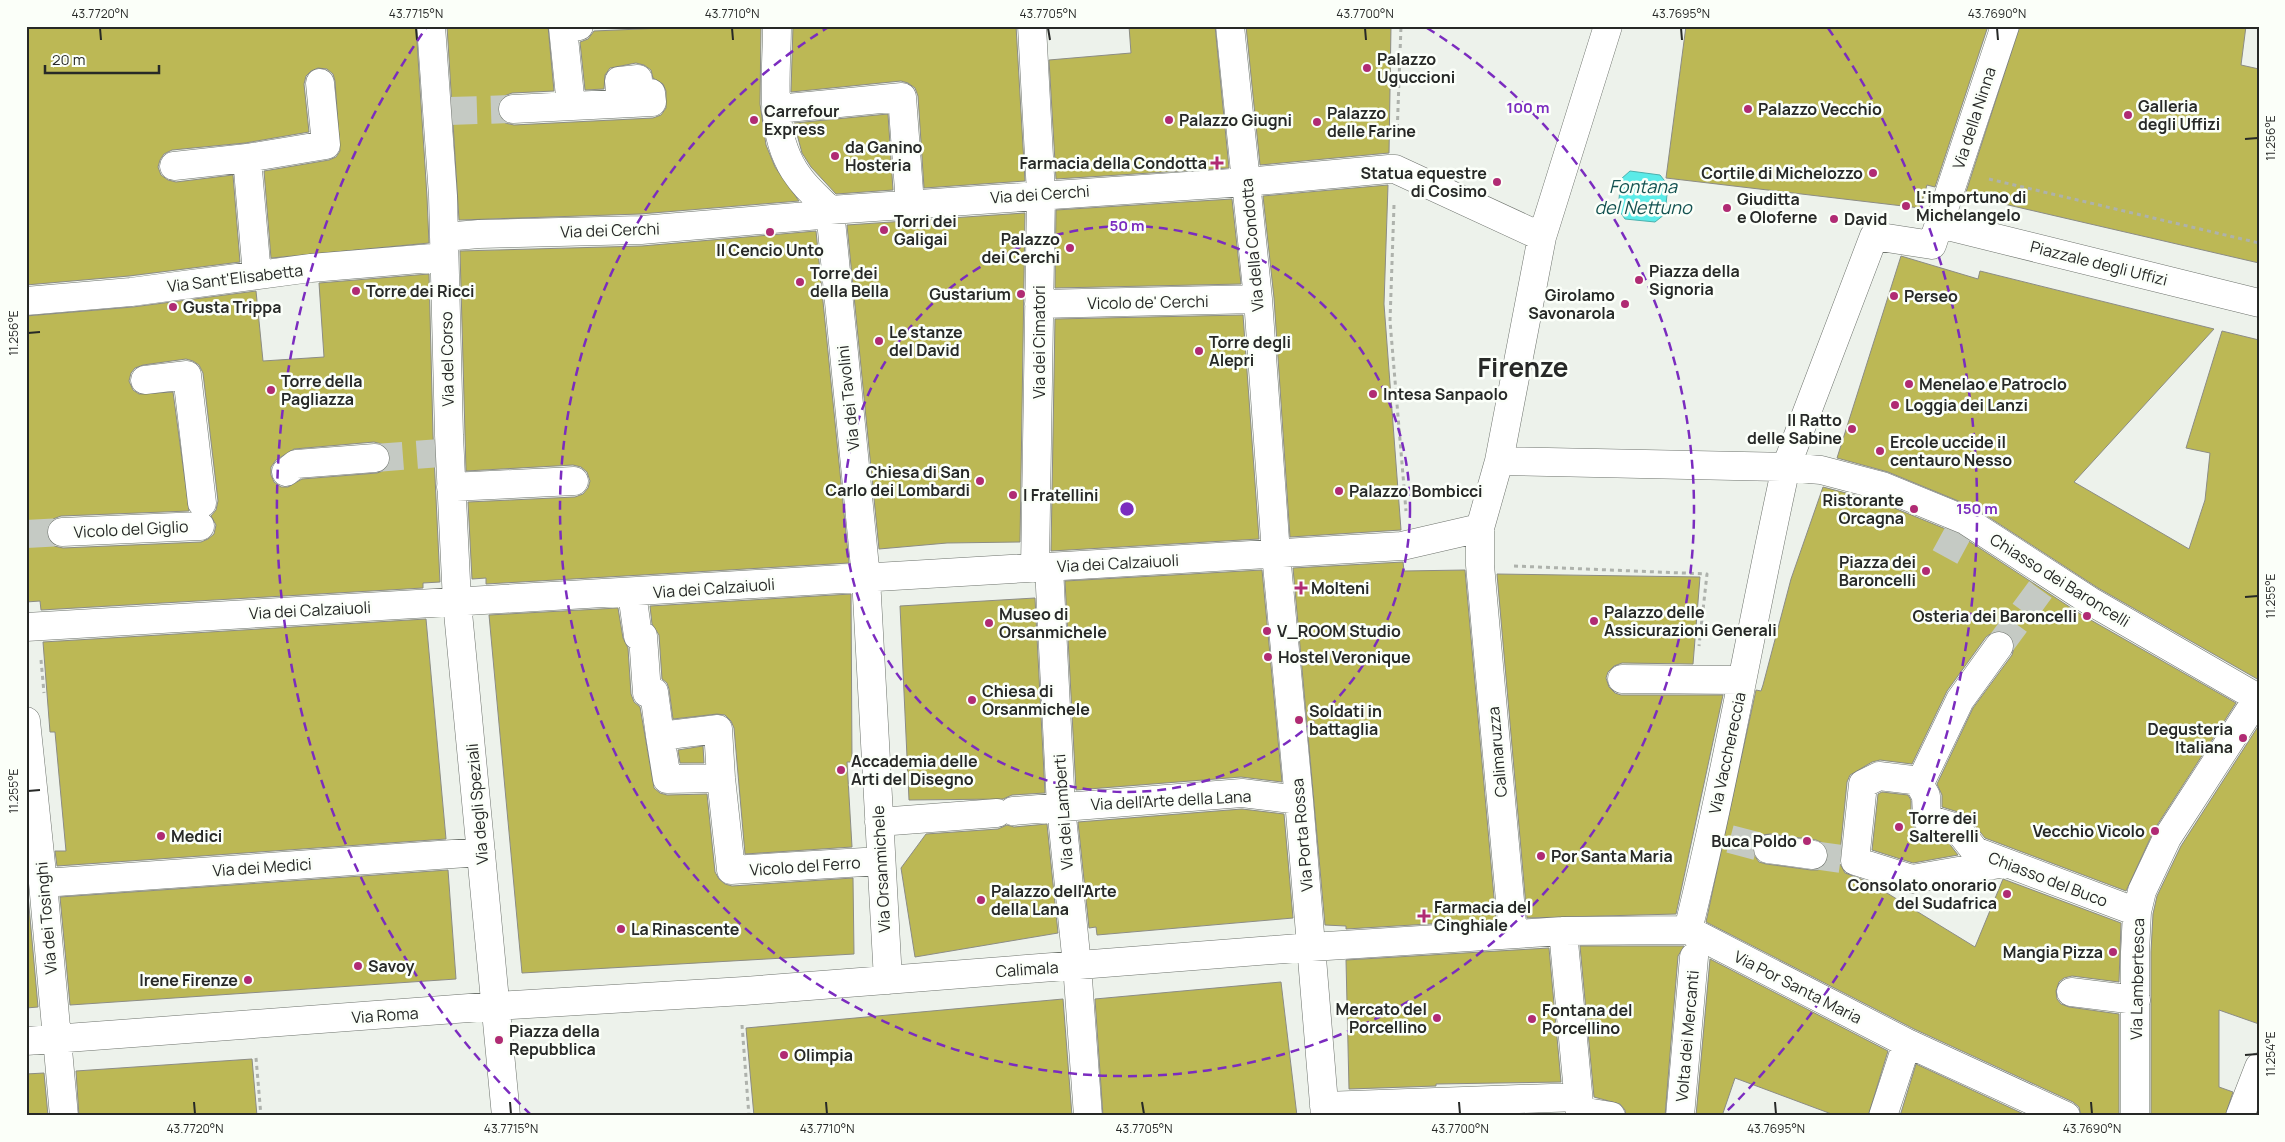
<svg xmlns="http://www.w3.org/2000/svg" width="2285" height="1142" font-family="Manrope,sans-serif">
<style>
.water{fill:#5bebe8;stroke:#4bb1ae}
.building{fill:#bcb855;stroke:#8c8c85;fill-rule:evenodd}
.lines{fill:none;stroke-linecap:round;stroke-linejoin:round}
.pedestrian-tunnel{stroke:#c5cac4;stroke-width:28;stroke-dasharray:28 14;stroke-linecap:butt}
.pedestrian-casing{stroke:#6e736d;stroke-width:29}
.path{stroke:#aeb2ac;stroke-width:3;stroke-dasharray:4 4;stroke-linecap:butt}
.pedestrian{stroke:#fff;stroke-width:28}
.ticks{fill:none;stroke:#272927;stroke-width:2}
.ring{fill:none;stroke:#7b2cbf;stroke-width:2.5;stroke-dasharray:9 6}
.poi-dot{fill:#b02b73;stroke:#fbfff9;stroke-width:2}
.labels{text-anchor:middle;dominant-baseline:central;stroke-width:5;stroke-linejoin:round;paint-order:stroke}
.poi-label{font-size:16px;font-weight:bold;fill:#272927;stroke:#fbfff9;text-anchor:start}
.street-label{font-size:16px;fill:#272927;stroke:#fbfff9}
.water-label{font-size:18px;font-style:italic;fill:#135251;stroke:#fbfff9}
.town-label{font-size:26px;font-weight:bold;fill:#272927;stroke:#fbfff9}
.centre{fill:#7b2cbf;stroke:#fbfff9;stroke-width:2.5}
.ring-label{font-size:15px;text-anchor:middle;font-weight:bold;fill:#7b2cbf;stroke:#fbfff9;stroke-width:5;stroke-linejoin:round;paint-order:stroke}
.neatline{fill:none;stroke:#272927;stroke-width:2}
.ticks-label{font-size:12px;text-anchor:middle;fill:#272927}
</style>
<rect width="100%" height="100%" fill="#edf2eb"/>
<path class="water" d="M1630 171 1660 175 1668 185 1665 214 1655 222 1625 219 1618 209 1621 179Z"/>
<path class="building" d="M26 26H416L427 197 429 243 271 258 264 171 329 160 336 157 340 151 335 81 333 74 327 69 318 68 311 71 306 76 304 84 309 132 245 143 172 150 164 154 160 160 158 167 161 175 168 180 176 182 233 175 240 262 129 276 26 285Z
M447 26H548L554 91 512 93 504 96 499 102 497 109 500 117 505 123 514 125 653 118 661 115 666 108V91L663 84 653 78 651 70 644 65 636 63 610 68 605 75 604 89 585 90 580 42 588 39 594 31 663 28V26H761L760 104 766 145 775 167 799 201 640 214 459 220Z
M793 26H1016L1025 181 924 188 918 96 915 88 908 83 901 81 791 92Z
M1129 26H1215L1229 168 1056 179 1049 60 1131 53Z
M1246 26H1391L1389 153 1260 165Z
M1686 26H1988L1935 187 1927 185 1920 208 1666 178Z
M2020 26H2246L2241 65 2259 69V263L1965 195Z
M888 114 893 190 836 194 811 167 802 153 794 123Z
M1388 185 1384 304 1401 530 1290 537 1274 298 1263 196Z
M1232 199 1241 284 1055 288 1056 210Z
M1025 213 1020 542 947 543 879 549 847 225Z
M816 231 849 563 486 584V578L472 579 468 502 575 497 583 494 588 488 590 481 587 472 581 467 573 465 466 471 460 251 642 246Z
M1901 256 1978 279 1980 271 2214 329 2074 482 2189 549 2205 500 2210 453 2186 448 2222 331 2259 340V680L2098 588 1973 507 1888 472 1837 458Z
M429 274 433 435 440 582 423 583V588L41 610 40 601 26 602V316L133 307 256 291 263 361 324 357 319 283ZM186 359 193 361 199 365 203 373 218 501 216 510 211 516 216 525 214 534 208 539 201 542 63 548 54 546 49 540 46 533 48 525 53 519 61 516 189 511 173 392 139 394 133 390 129 381 131 373 135 368 143 365ZM374 442 382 444 388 450 390 456 389 465 383 471 377 473 302 479 288 487H281L274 482 271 475V467L276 460 294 449Z
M1243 315 1259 539 1051 551 1055 319Z
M1823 487 1877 501 1958 534 2082 615 2236 703 2154 830 2126 891 1985 838 1969 818 1961 813 1942 807V795L1937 784 1973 708 2012 655 2014 648 2013 639 2008 633 2001 631 1993 632 1986 637 1947 691 1912 764 1880 760 1872 762 1850 775 1847 782 1840 853 1828 852 1823 843 1816 840 1770 834 1762 835 1756 839 1753 846 1754 855 1759 862 1766 864 1811 870H1818L1825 865 1828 857 1840 864 1845 873 1869 882 1975 947 2003 879 2121 923 2119 982 2072 976 2064 978 2059 982 2056 991 2057 999 2061 1004 2069 1007 2119 1014V1116H2081L2079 1107 2073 1102 1914 1029 1706 922 1756 690 1761 691 1763 685 1791 579Z
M1403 562 1404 571 1465 570 1496 920 1346 929V926L1325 925 1293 568Z
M1262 570 1282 782 1241 777 1076 790 1065 581Z
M1497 574 1700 577 1693 664 1622 663 1614 666 1608 672 1606 678 1609 687 1615 693 1621 695H1723L1676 914 1527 918Z
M851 594 852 762H847L852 847 745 854 734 728 731 721 725 715 717 714 673 719 669 689 667 683 662 679 659 635 652 624 650 606Z
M1035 598 1045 793 1012 795 1003 799 909 800 900 606Z
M618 608 623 638 628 648 631 694 634 702 640 707 654 788 660 793 667 795 707 794 715 872 719 879 725 884 732 886 853 878 854 954 522 973 489 615Z
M426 619 446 839 57 866 55 851H66L55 732H50L43 642Z
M2259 725V1024L2219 1010V1087L2233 1092 2225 1116H2151V952L2153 914 2157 896 2181 846Z
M703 746 704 763H680L678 750Z
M1882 792 1908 795 1911 800V820L1915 829 1923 834 1948 842 1958 855 1913 863 1872 850 1878 794Z
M1242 809 1284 814 1293 918 1097 935 1096 927 1089 928 1078 822Z
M1047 824 1058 933 915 957 901 868 926 834 998 829 1007 825 1014 827Z
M448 870 456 979 70 1005 60 897Z
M26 873 38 1007 26 1008Z
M1580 946H1684L1678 956 1665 1116H1626L1625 1110 1620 1104 1594 1097Z
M1549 948 1561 1082 1436 1084V1086L1349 1089 1346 960Z
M1710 959 1888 1051 1868 1116H1837L1735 1078 1722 1116H1696Z
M1281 982 1297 1116H1103L1095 999Z
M1063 999 1072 1116H754L746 1028Z
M252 1059 257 1116H79L76 1071Z
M1916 1064 2028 1116H1900Z
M44 1073 48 1116H26V1074Z"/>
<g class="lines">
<path class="pedestrian-tunnel" d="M449 111 513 109
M375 458 441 453
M26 534 62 532
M1945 557 1965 520
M1999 646 2046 582
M1730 839 1768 849
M1813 855 1855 861"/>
<g class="pedestrian-casing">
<path id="pedestrian" d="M431 26 443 196 449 435 457 602 506 1116
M777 26C777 76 767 134 798 176 806 188 819 199 830 210L866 578 888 980
M1032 26 1041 194 1035 568
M1230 26 1258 299 1276 554 1299 800 1325 1116
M571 106 563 28 579 26
M513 109 652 102 651 93 638 94V79L619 81 621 103
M777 109 902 97 910 204
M247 158 257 275
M174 166 247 158 326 145 320 83
M1939 224 2259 303
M444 237 479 234 641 230 820 215 830 210 1246 182 1389 169H1395L1542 237
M26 301 131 292 311 268 444 257
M1039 304 1258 299
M145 380 187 375 202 503
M1499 461 1786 467 1874 236 1932 245 2005 26
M286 472 296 464 375 458
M451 487 574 481
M62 532 200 526
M1049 567 1061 807 1077 965 1088 1116
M632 593 638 636H643L647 693 654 692 660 736
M26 627 1402 546 1480 528
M1999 646 1960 700 1921 781 1920 785 1926 796 1927 819 1957 828 1975 851 2137 912
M1622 679 1742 680
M26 721 43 883 64 1116
M721 778 667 779 660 736 718 729 721 778 731 870 881 861
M1921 781 1879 776 1863 784 1855 861 1912 879 2005 863
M1013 811 1242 793 1299 800
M879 822 997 813
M1768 849 1813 855
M43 883 481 852
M1688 930C1726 777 1752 621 1786 467L1821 470 1882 486 1965 520 2090 601 2258 698
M1563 931 1580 1114
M1513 934 1480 565V528L1499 461 1542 237 1608 26
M2071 992 2136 1000
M26 1041 496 1006 744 991 1311 947 1563 931 1688 930 1907 1043 2066 1116
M1324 1106 1578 1097
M1580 1111 1611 1116
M1680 1116 1694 957
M1883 1116 1907 1043
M2135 1116V952L2137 912 2142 891 2167 838 2259 696
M2240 1116 2259 1067"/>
</g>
<path class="path" d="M1397 136 1401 26
M1989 179 2259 243
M1394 205 1390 321 1406 511
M1514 566 1707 574 1699 646
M41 660 44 693
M742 1025 749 1116
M256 1058 261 1116"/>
<use href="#pedestrian" class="pedestrian"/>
</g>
<path class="ticks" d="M100 28 101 40M416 28 417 40M732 28 733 40M1048 28 1050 40M1365 28 1366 40M1681 28 1682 40M1997 28 1998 40M2245 139 2258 138M28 333 40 332M2245 597 2258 596M28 791 40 790M2245 1055 2258 1054M194 1102 195 1114M510 1102 511 1114M826 1102 827 1114M1142 1102 1144 1114M1459 1102 1460 1114M1775 1102 1776 1114M2091 1102 2092 1114"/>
<g class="ring">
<circle cx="1127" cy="509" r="283"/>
<path d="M1427 28A567 567 0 1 1 827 28"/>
<path d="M531 1115A850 850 0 0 1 426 28M1828 28A850 850 0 0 1 1723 1115"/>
</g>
<g class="poi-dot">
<circle cx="1367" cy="68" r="5"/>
<circle cx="1748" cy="109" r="5"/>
<circle cx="2128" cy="115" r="5"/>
<circle cx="754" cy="120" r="5"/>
<circle cx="1169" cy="120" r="5"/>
<circle cx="1317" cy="122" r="5"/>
<circle cx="835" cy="156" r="5"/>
<path d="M1214.5 155.5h5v5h5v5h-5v5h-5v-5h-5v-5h5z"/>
<circle cx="1873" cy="173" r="5"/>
<circle cx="1497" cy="182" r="5"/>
<circle cx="1906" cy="206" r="5"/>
<circle cx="1727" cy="208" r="5"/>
<circle cx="1834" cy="219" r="5"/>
<circle cx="884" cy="230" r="5"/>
<circle cx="770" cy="232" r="5"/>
<circle cx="1070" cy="248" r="5"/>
<circle cx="1639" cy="280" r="5"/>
<circle cx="800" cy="282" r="5"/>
<circle cx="356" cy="291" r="5"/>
<circle cx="1021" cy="294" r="5"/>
<circle cx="1894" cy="296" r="5"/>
<circle cx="1625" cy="304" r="5"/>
<circle cx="173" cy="307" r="5"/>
<circle cx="879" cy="341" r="5"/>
<circle cx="1199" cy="351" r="5"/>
<circle cx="1909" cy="384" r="5"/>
<circle cx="271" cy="390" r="5"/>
<circle cx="1373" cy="394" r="5"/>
<circle cx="1895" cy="405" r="5"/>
<circle cx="1852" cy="429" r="5"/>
<circle cx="1880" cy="451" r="5"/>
<circle cx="980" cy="481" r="5"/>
<circle cx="1339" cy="491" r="5"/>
<circle cx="1013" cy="495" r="5"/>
<circle cx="1914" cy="509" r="5"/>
<circle cx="1926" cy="571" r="5"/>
<path d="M1298.5 580.5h5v5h5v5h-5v5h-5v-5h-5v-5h5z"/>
<circle cx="2087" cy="616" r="5"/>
<circle cx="1594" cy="621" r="5"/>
<circle cx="989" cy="623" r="5"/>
<circle cx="1267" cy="631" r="5"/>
<circle cx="1268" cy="657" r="5"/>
<circle cx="972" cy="700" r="5"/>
<circle cx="1299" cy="720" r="5"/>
<circle cx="2243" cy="738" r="5"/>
<circle cx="841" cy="770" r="5"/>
<circle cx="1899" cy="827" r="5"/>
<circle cx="2155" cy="831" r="5"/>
<circle cx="161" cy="836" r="5"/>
<circle cx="1807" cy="841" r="5"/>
<circle cx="1541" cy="856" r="5"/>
<circle cx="2007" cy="894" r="5"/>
<circle cx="981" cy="900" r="5"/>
<path d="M1421.5 908.5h5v5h5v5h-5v5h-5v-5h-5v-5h5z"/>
<circle cx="621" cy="929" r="5"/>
<circle cx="2113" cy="952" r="5"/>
<circle cx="358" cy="966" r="5"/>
<circle cx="248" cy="980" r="5"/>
<circle cx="1437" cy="1018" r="5"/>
<circle cx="1532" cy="1019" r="5"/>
<circle cx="499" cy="1040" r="5"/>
<circle cx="784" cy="1055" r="5"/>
</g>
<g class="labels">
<g class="poi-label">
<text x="1377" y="59">Palazzo<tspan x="1377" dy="18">Uguccioni</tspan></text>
<text x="2138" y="106">Galleria<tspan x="2138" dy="18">degli Uffizi</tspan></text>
<text x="1758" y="109">Palazzo Vecchio</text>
<text x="764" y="111">Carrefour<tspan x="764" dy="18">Express</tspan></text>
<text x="1327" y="113">Palazzo<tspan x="1327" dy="18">delle Farine</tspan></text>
<text x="1179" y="120">Palazzo Giugni</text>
<text x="845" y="147">da Ganino<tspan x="845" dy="18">Hosteria</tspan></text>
<text x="1207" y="163" text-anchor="end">Farmacia della Condotta</text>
<text x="1487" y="173" text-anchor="end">Statua equestre<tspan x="1487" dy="18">di Cosimo</tspan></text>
<text x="1863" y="173" text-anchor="end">Cortile di Michelozzo</text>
<text x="1916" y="197">L'importuno di<tspan x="1916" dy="18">Michelangelo</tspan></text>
<text x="1737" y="199">Giuditta<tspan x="1737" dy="18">e Oloferne</tspan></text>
<text x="1844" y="219">David</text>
<text x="894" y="221">Torri dei<tspan x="894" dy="18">Galigai</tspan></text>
<text x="1060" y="239" text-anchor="end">Palazzo<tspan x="1060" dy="18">dei Cerchi</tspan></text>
<text x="770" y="250" text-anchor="middle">Il Cencio Unto</text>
<text x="1649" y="271">Piazza della<tspan x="1649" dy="18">Signoria</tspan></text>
<text x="810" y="273">Torre dei<tspan x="810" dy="18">della Bella</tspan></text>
<text x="366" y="291">Torre dei Ricci</text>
<text x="1011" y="294" text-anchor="end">Gustarium</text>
<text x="1615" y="295" text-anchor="end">Girolamo<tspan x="1615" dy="18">Savonarola</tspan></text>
<text x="1904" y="296">Perseo</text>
<text x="183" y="307">Gusta Trippa</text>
<text x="889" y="332">Le stanze<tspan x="889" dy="18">del David</tspan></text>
<text x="1209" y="342">Torre degli<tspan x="1209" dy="18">Alepri</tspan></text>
<text x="281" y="381">Torre della<tspan x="281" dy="18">Pagliazza</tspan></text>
<text x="1919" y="384">Menelao e Patroclo</text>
<text x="1383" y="394">Intesa Sanpaolo</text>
<text x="1905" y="405">Loggia dei Lanzi</text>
<text x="1842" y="420" text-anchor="end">Il Ratto<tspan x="1842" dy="18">delle Sabine</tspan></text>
<text x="1890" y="442">Ercole uccide il<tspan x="1890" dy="18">centauro Nesso</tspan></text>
<text x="970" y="472" text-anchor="end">Chiesa di San<tspan x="970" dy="18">Carlo dei Lombardi</tspan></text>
<text x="1349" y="491">Palazzo Bombicci</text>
<text x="1023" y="495">I Fratellini</text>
<text x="1904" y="500" text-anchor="end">Ristorante<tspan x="1904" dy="18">Orcagna</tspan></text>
<text x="1916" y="562" text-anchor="end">Piazza dei<tspan x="1916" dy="18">Baroncelli</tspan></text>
<text x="1311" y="588">Molteni</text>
<text x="1604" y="612">Palazzo delle<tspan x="1604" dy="18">Assicurazioni Generali</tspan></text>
<text x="999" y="614">Museo di<tspan x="999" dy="18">Orsanmichele</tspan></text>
<text x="2077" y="616" text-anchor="end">Osteria dei Baroncelli</text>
<text x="1277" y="631">V_ROOM Studio</text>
<text x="1278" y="657">Hostel Veronique</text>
<text x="982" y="691">Chiesa di<tspan x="982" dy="18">Orsanmichele</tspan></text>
<text x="1309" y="711">Soldati in<tspan x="1309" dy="18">battaglia</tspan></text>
<text x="2233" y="729" text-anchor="end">Degusteria<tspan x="2233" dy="18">Italiana</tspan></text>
<text x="851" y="761">Accademia delle<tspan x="851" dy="18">Arti del Disegno</tspan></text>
<text x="1909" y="818">Torre dei<tspan x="1909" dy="18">Salterelli</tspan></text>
<text x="2145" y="831" text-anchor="end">Vecchio Vicolo</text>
<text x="171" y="836">Medici</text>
<text x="1797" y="841" text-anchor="end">Buca Poldo</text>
<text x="1551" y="856">Por Santa Maria</text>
<text x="1997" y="885" text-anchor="end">Consolato onorario<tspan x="1997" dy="18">del Sudafrica</tspan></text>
<text x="991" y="891">Palazzo dell'Arte<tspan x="991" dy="18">della Lana</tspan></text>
<text x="1434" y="907">Farmacia del<tspan x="1434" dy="18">Cinghiale</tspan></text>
<text x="631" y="929">La Rinascente</text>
<text x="2103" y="952" text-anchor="end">Mangia Pizza</text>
<text x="368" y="966">Savoy</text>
<text x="238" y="980" text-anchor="end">Irene Firenze</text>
<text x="1427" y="1009" text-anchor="end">Mercato del<tspan x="1427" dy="18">Porcellino</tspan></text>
<text x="1542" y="1010">Fontana del<tspan x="1542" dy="18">Porcellino</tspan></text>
<text x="509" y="1031">Piazza della<tspan x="509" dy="18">Repubblica</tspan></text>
<text x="794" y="1055">Olimpia</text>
</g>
<g class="street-label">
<text transform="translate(1974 118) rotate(-72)">Via della Ninna</text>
<text transform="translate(1040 194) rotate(-4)">Via dei Cerchi</text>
<text transform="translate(610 230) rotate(-2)">Via dei Cerchi</text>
<text transform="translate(1252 245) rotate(-95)">Via della Condotta</text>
<text transform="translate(2099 263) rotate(14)">Piazzale degli Uffizi</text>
<text transform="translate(235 278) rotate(-7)">Via Sant'Elisabetta</text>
<text transform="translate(1148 302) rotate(-1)">Vicolo de' Cerchi</text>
<text transform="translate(1039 342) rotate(-90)">Via dei Cimatori</text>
<text transform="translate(447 359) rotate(-91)">Via del Corso</text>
<text transform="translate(848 398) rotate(-96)">Via dei Tavolini</text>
<text transform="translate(131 529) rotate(-3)">Vicolo del Giglio</text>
<text transform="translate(1118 563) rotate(-3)">Via dei Calzaiuoli</text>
<text transform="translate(2060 580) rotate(32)">Chiasso dei Baroncelli</text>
<text transform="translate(714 588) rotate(-4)">Via dei Calzaiuoli</text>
<text transform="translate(310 610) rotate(-3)">Via dei Calzaiuoli</text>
<text transform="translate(1497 752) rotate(-95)">Calimaruzza</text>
<text transform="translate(1727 753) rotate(-78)">Via Vacchereccia</text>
<text transform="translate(1171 800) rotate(-3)">Via dell'Arte della Lana</text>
<text transform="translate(477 804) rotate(-95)">Via degli Speziali</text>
<text transform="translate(1063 812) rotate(-94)">Via dei Lamberti</text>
<text transform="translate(1302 835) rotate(-95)">Via Porta Rossa</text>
<text transform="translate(805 866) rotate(-4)">Vicolo del Ferro</text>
<text transform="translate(262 867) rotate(-4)">Via dei Medici</text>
<text transform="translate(881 869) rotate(-93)">Via Orsanmichele</text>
<text transform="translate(2048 879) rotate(21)">Chiasso del Buco</text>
<text transform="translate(46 918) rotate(-95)">Via dei Tosinghi</text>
<text transform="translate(1027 969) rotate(-4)">Calimala</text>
<text transform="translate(2137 979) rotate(-89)">Via Lambertesca</text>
<text transform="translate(1798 987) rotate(27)">Via Por Santa Maria</text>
<text transform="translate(385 1015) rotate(-4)">Via Roma</text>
<text transform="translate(1687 1036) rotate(-85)">Volta dei Mercanti</text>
</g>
<g class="water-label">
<text x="1643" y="186">Fontana<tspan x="1643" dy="21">del Nettuno</tspan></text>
</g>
<g class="town-label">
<text x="1523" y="367">Firenze</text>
</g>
</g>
<circle cx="1127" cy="509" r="8" class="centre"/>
<g class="ring-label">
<text x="1528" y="113">100 m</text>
<text x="1127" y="231">50 m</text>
<text x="1977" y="514">150 m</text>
</g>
<rect width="2285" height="1142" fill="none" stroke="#fbfff9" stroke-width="55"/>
<path d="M45 65v8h114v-8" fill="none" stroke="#272927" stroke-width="2.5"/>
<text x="52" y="65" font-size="15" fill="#272927" stroke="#fbfff9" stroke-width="4" paint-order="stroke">20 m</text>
<rect x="28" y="28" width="2230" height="1086" class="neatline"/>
<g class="ticks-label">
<text x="100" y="18">43.7720°N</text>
<text x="416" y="18">43.7715°N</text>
<text x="732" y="18">43.7710°N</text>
<text x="1048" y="18">43.7705°N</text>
<text x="1365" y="18">43.7700°N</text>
<text x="1681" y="18">43.7695°N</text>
<text x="1997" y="18">43.7690°N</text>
<text transform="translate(2271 138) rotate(-90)" y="4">11.256°E</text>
<text transform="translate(14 333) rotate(-90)" y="4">11.256°E</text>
<text transform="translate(2271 596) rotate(-90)" y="4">11.255°E</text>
<text transform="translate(14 791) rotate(-90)" y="4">11.255°E</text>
<text transform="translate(2271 1054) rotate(-90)" y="4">11.254°E</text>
<text x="195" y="1133">43.7720°N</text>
<text x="511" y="1133">43.7715°N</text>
<text x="827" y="1133">43.7710°N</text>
<text x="1144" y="1133">43.7705°N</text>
<text x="1460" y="1133">43.7700°N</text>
<text x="1776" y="1133">43.7695°N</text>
<text x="2092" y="1133">43.7690°N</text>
</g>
</svg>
